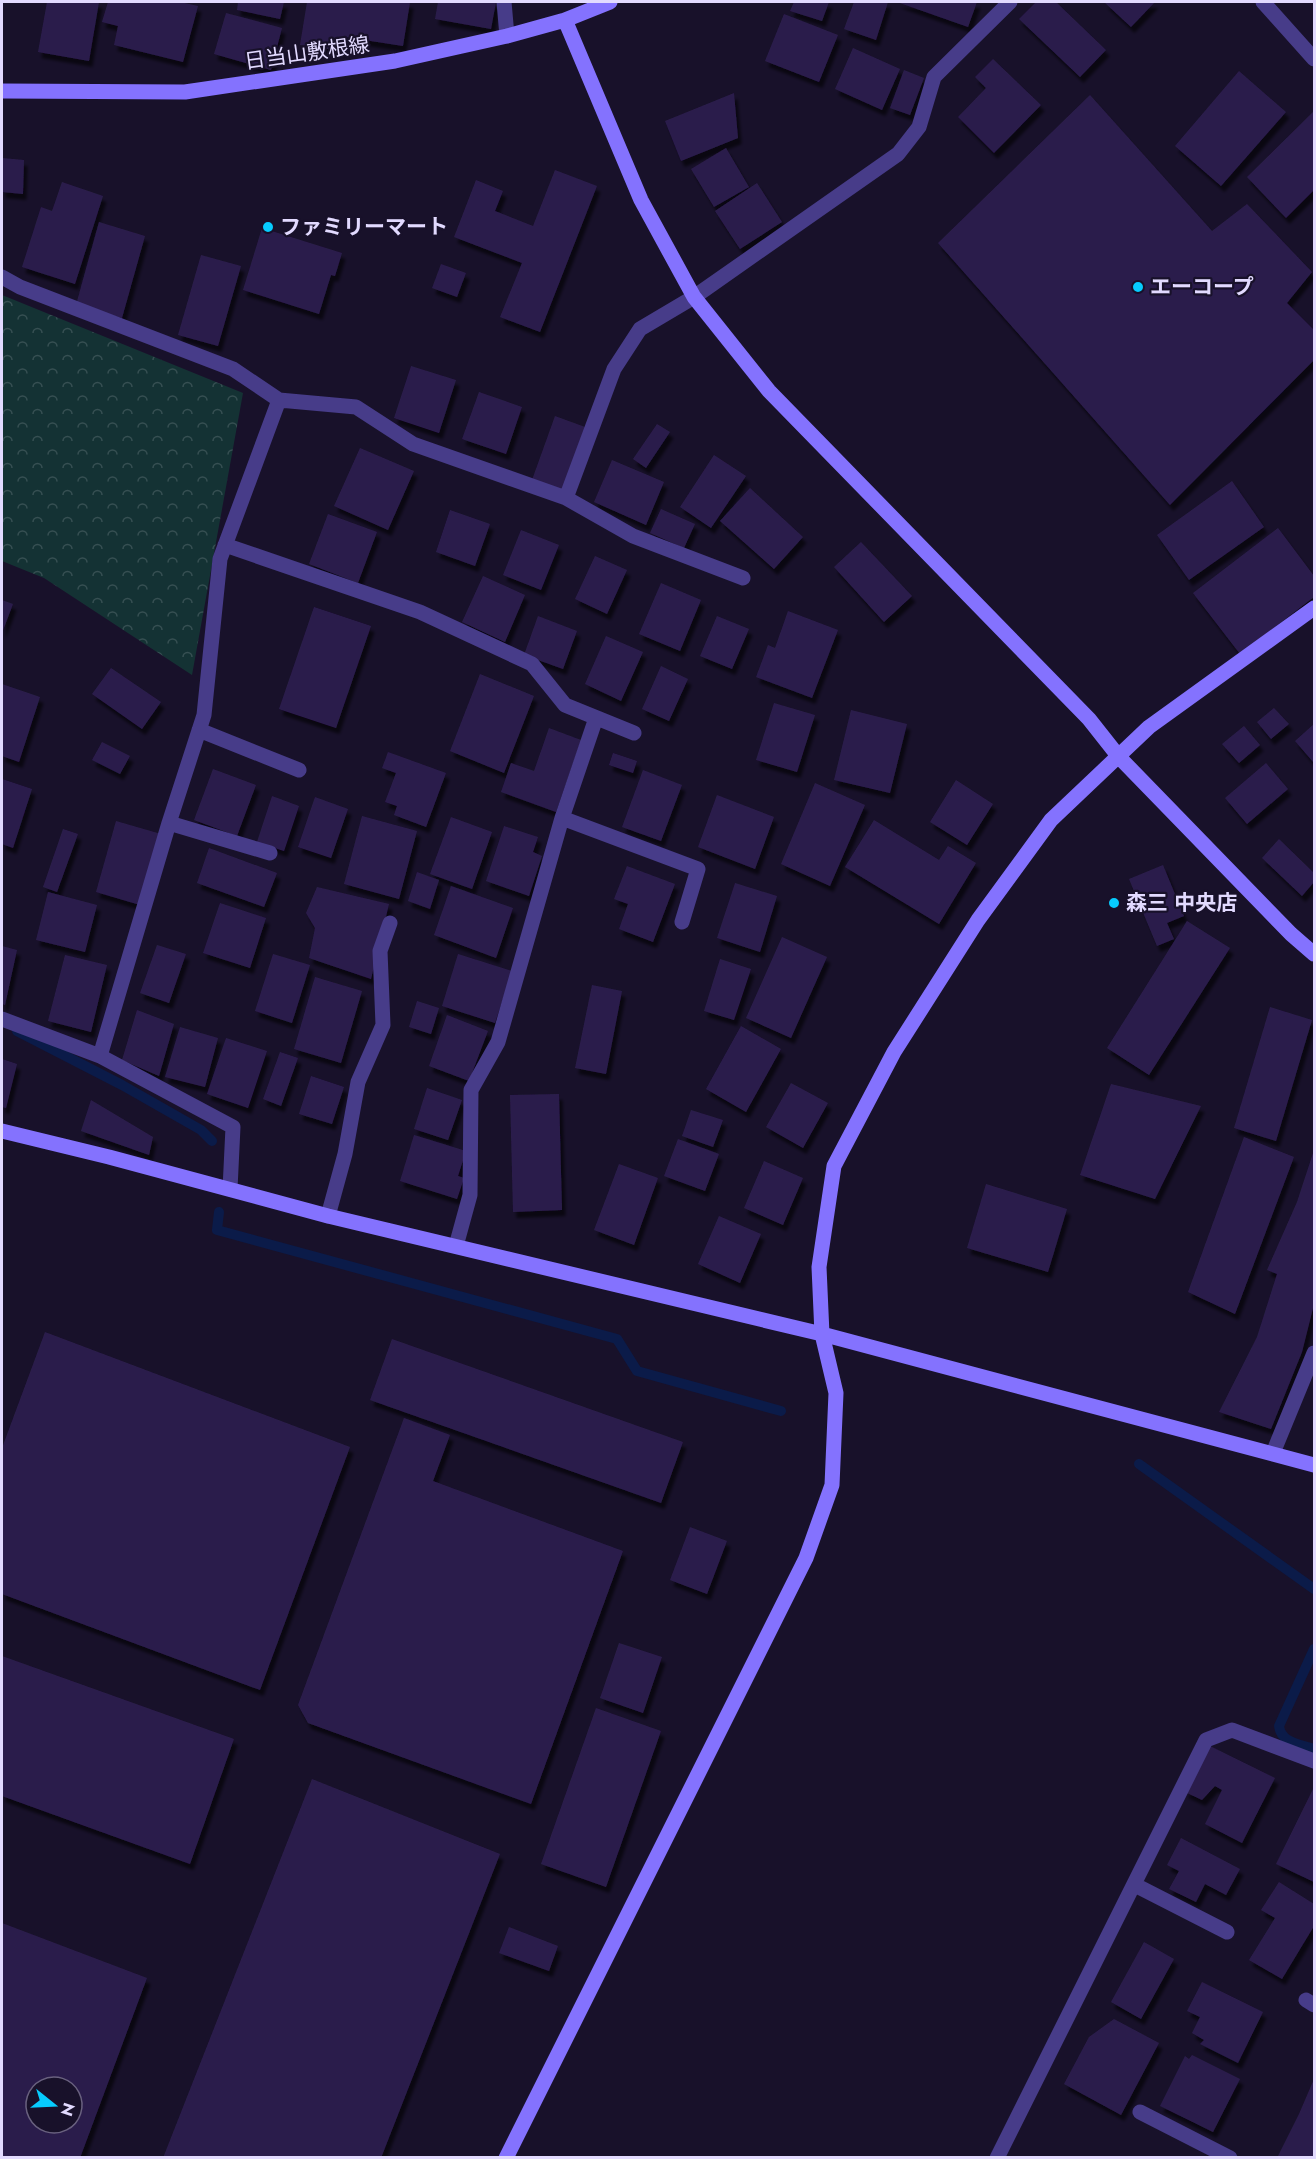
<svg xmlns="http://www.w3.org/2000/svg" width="1316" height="2159" font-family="Jost,'Noto Sans JP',sans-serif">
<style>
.park{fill:url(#park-crowns)}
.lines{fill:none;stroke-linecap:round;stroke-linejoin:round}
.stream{stroke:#0b1b49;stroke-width:10}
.building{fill:#2b1d4b;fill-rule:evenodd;filter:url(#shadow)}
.street{stroke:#473c89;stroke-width:15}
.secondary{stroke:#8472fe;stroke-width:15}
.poi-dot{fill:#07cbfe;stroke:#18112a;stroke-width:2}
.labels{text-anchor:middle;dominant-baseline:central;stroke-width:4.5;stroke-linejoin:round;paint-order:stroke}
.street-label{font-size:21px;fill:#e2daff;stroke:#18112a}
.poi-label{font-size:21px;font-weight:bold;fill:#e2daff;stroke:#18112a;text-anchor:start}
</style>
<defs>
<pattern id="park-crowns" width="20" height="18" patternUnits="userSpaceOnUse" patternTransform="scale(1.5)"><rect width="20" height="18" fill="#143234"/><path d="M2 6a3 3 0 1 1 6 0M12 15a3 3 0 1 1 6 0" fill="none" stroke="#364f52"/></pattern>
<filter id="shadow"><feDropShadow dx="3.5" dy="6" stdDeviation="1.5" flood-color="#0009"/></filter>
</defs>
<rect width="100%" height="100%" fill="#18112a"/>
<path class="park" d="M2 295 243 393 192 675 44 578 2 561Z"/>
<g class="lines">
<path class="stream" d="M17 1031 122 1085 201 1130 212 1141
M219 1212 217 1230 617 1339 637 1371 781 1411
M1139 1464 1314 1589
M1314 1649 1279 1726C1281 1743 1300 1744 1314 1749"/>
</g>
<path class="building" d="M47 2H99L89 61 38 52Z
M108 2H180L198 6 183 62 114 45 118 26 102 22Z
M238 2H284L280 19 237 10Z
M307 2H410L403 46 345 37 343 51 300 45Z
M438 2H496L491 29 435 19Z
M794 2H829L822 21 790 11Z
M854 2H888L876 40 844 29Z
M897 2H977L968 27Z
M1036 2H1056L1106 50 1080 77 1019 19Z
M1104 2H1155L1131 27Z
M226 13 282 28 271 70 214 54Z
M784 14 838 35 819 82 765 61Z
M853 48 900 69 882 110 835 89Z
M993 59 1041 105 994 153 958 117 986 88 975 77Z
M904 70 924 78 910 115 890 108Z
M1239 71 1286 112 1221 186 1175 146Z
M734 93 738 138 681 161 665 121Z
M1090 95 1212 231 1247 204 1312 272 1287 303 1314 330V360L1170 505 938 243Z
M1314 111V190L1286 218 1247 177Z
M726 148 749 187 714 207 691 169Z
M2 158 24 160 23 194 2 192Z
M555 170 597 186 540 332 500 317 522 263 454 237 476 180 503 191 495 211 533 226Z
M62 182 103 196 75 284 22 267 41 207 52 211Z
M757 183 782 222 740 249 715 211Z
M99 222 145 236 122 318 76 305Z
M262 228 342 253 335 276 331 275 319 314 243 290Z
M201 255 241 266 218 346 178 335Z
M441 264 466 273 457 297 432 288Z
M411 366 456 380 439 433 394 418Z
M479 392 522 407 506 454 462 439Z
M555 416 585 427 562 490 532 480Z
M657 424 670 432 646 468 633 459Z
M360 448 414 471 388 530 334 506Z
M714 455 746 476 711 528 680 507Z
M612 460 664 482 646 525 594 502Z
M1232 481 1264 527 1189 580 1157 535Z
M750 488 803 537 774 569 720 521Z
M661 509 695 524 684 548 650 533Z
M450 510 490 524 475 566 436 552Z
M328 514 377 532 358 583 309 564Z
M1278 528 1314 576V597L1240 654 1193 593Z
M521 530 559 545 541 590 503 575Z
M861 542 912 596 884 622 834 567Z
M595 556 627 570 607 614 575 599Z
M483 576 525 595 505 642 462 622Z
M661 583 701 600 680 651 639 634Z
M2 600 13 604 2 633Z
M314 607 371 626 336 728 279 709Z
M788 611 838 630 812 698 756 677 768 645 775 648Z
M538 616 577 631 563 669 524 655Z
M717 616 749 629 732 669 700 656Z
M606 636 643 652 621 701 585 684Z
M661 666 688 679 669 721 642 709Z
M111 668 161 702 142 729 92 694Z
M480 674 534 696 504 773 450 751Z
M2 684 40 697 19 762 2 756Z
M774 703 815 715 797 772 756 760Z
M1274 708 1289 724 1271 739 1257 722Z
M851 710 907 724 890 793 834 780Z
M1314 724V763L1295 741Z
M1244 726 1260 745 1239 763 1222 744Z
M549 728 581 740 556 812 501 792 511 763 534 771Z
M102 742 130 756 120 774 92 760Z
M388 752 446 773 426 827 394 815 397 806 385 802 396 773 382 768Z
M613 753 637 761 633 773 609 765Z
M1266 763 1288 789 1247 824 1225 798Z
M213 769 256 785 237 836 194 820Z
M643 770 682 785 661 841 622 827Z
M2 779 32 789 13 848 2 844Z
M956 780 993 804 967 845 930 822Z
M815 783 865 805 830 886 781 864Z
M717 795 774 817 755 869 698 847Z
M272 796 299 806 284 851 257 842Z
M315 797 348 809 331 858 298 847Z
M362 816 417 831 399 899 344 884Z
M451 817 492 832 472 889 430 874Z
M874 820 939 860 948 846 976 863 939 924 845 867Z
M116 821 161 834 140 905 96 892Z
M504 826 538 837 533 852 542 856 529 896 486 881Z
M63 829 78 834 57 892 43 887Z
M1279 839 1314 873V882L1302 896 1262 858Z
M209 848 277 873 264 907 197 883Z
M1163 865 1184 916 1167 923 1174 939 1157 946 1129 879Z
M627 866 675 884 653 942 619 929 628 904 614 899Z
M417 872 439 880 430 909 408 901Z
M735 883 777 896 760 952 717 938Z
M451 886 513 908 496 958 434 935Z
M317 887 389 904 371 979 309 958 315 928 306 913Z
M48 892 97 905 85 952 36 940Z
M220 903 266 918 250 968 203 953Z
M1187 921 1230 948 1149 1075 1107 1048Z
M782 937 827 957 791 1038 746 1018Z
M157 945 186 954 169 1003 140 993Z
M2 946 17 950 5 1005 2 1004Z
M273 954 310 965 292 1023 255 1011Z
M458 954 512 971 495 1023 442 1006Z
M65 955 107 965 91 1032 48 1021Z
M720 959 751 969 734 1020 704 1011Z
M315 977 362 991 341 1063 294 1049Z
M592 985 622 991 606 1074 575 1068Z
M417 1001 439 1008 431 1034 409 1027Z
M1270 1007 1312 1020 1276 1141 1234 1128Z
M137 1010 174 1024 159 1076 122 1060Z
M447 1015 488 1031 469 1081 429 1066Z
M741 1026 781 1049 746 1112 706 1089Z
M180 1027 218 1038 205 1087 165 1077Z
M226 1038 267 1051 248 1108 207 1094Z
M280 1052 298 1058 281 1106 263 1099Z
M2 1059 17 1064 6 1108 2 1107Z
M311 1076 344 1087 332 1124 299 1114Z
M791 1083 828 1103 803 1148 766 1127Z
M1111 1084 1201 1106 1155 1199 1080 1175Z
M427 1088 462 1100 448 1140 414 1129Z
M559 1094 562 1210 513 1212 510 1095Z
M91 1100 153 1137 149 1155 81 1131Z
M691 1110 723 1120 713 1147 682 1136Z
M414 1135 466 1151 458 1176 464 1178 457 1199 400 1181Z
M1244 1137 1294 1157 1235 1314 1188 1292Z
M678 1139 719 1154 705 1191 664 1176Z
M1314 1150V1304L1302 1352 1271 1429 1219 1412 1257 1337 1277 1274 1267 1270 1297 1202Z
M764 1161 803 1178 783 1225 744 1208Z
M619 1164 658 1178 634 1245 594 1230Z
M986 1184 1067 1209 1048 1272 967 1248Z
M719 1216 761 1234 740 1283 698 1264Z
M45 1332 350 1447 260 1690 2 1594V1448Z
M392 1339 683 1442 661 1503 370 1400Z
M404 1418 450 1435 433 1481 623 1551 531 1804 308 1723 298 1705Z
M690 1527 727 1541 707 1594 670 1580Z
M619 1643 662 1657 643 1713 600 1698Z
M2 1656 234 1739 190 1864 2 1796Z
M596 1708 661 1731 606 1887 541 1864Z
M1208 1745 1275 1778 1242 1843 1205 1824 1222 1790 1215 1786 1202 1800 1185 1792Z
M312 1779 500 1854 381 2158H163Z
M1314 1787V1882L1276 1864Z
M1181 1838 1240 1869 1226 1895 1205 1884 1196 1902 1169 1889 1179 1871 1167 1865Z
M1279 1882 1314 1904V1926L1282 1979 1249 1960 1275 1918 1261 1910Z
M2 1923 147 1978 80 2158H2ZM36 2087H72V2123H36Z
M509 1927 558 1946 549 1971 499 1953Z
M1144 1942 1174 1959 1141 2019 1111 2002Z
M1202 1982 1263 2012 1238 2063 1200 2044 1204 2040 1192 2033 1200 2017 1187 2011Z
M1114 2019 1159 2043 1121 2115 1064 2084 1089 2037Z
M1192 2055 1240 2079 1213 2132 1160 2106 1185 2056 1189 2059Z
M1314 2079V2158H1277L1299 2114Z"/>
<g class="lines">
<path class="street" d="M504 2 507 36
M1263 2 1314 59
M2 277 20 287 233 369 279 400 356 407 413 444 566 498 614 369 640 329 694 297 898 154 919 127 934 77 1010 2
M566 498 633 536 743 578
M225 545 420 612 532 664 565 705 634 733
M199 730 299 770
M562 818 698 869 682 922
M169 823 270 853
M2 1019 100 1056
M230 1189 233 1127 100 1056 169 823 204 715 220 559 279 400
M328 1216 345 1154 358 1082 383 1025 380 951 390 923
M456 1246 470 1195 471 1090 498 1042 562 818 596 718
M1273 1453 1314 1353
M1135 1885 1227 1932
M1306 2000 1314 2005
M1140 2112 1230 2158
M997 2158 1206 1740 1232 1730 1314 1761"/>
<path class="secondary" d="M565 20 641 200 694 297 769 391 1089 719 1119 757 1291 934 1314 954
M2 91 185 92 395 61 507 36 565 20 610 2
M2 1131 109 1157 328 1216 822 1334 1314 1465
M506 2158 806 1558 832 1485 836 1393 822 1334 819 1267 834 1166 894 1052 978 920 1051 820 1149 727 1314 608"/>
</g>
<g class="poi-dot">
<circle cx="268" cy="227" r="6"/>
<circle cx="1138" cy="287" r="6"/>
<circle cx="1114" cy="903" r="6"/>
</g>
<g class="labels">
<g class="street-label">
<text transform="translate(307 53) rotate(-8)">日当山敷根線</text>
</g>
<g class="poi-label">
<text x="280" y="227">ファミリーマート</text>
<text x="1150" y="287">エーコープ</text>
<text x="1126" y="903">森三 中央店</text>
</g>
</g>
<rect width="1316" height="2159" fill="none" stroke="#e2daff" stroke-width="6"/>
<g transform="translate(54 2105) rotate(108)"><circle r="28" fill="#18112a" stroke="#69617f" stroke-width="1.5"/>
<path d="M0-4.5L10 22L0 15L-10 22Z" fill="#07cbfe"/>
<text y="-9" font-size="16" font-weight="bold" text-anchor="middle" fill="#e2daff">N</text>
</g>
</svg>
